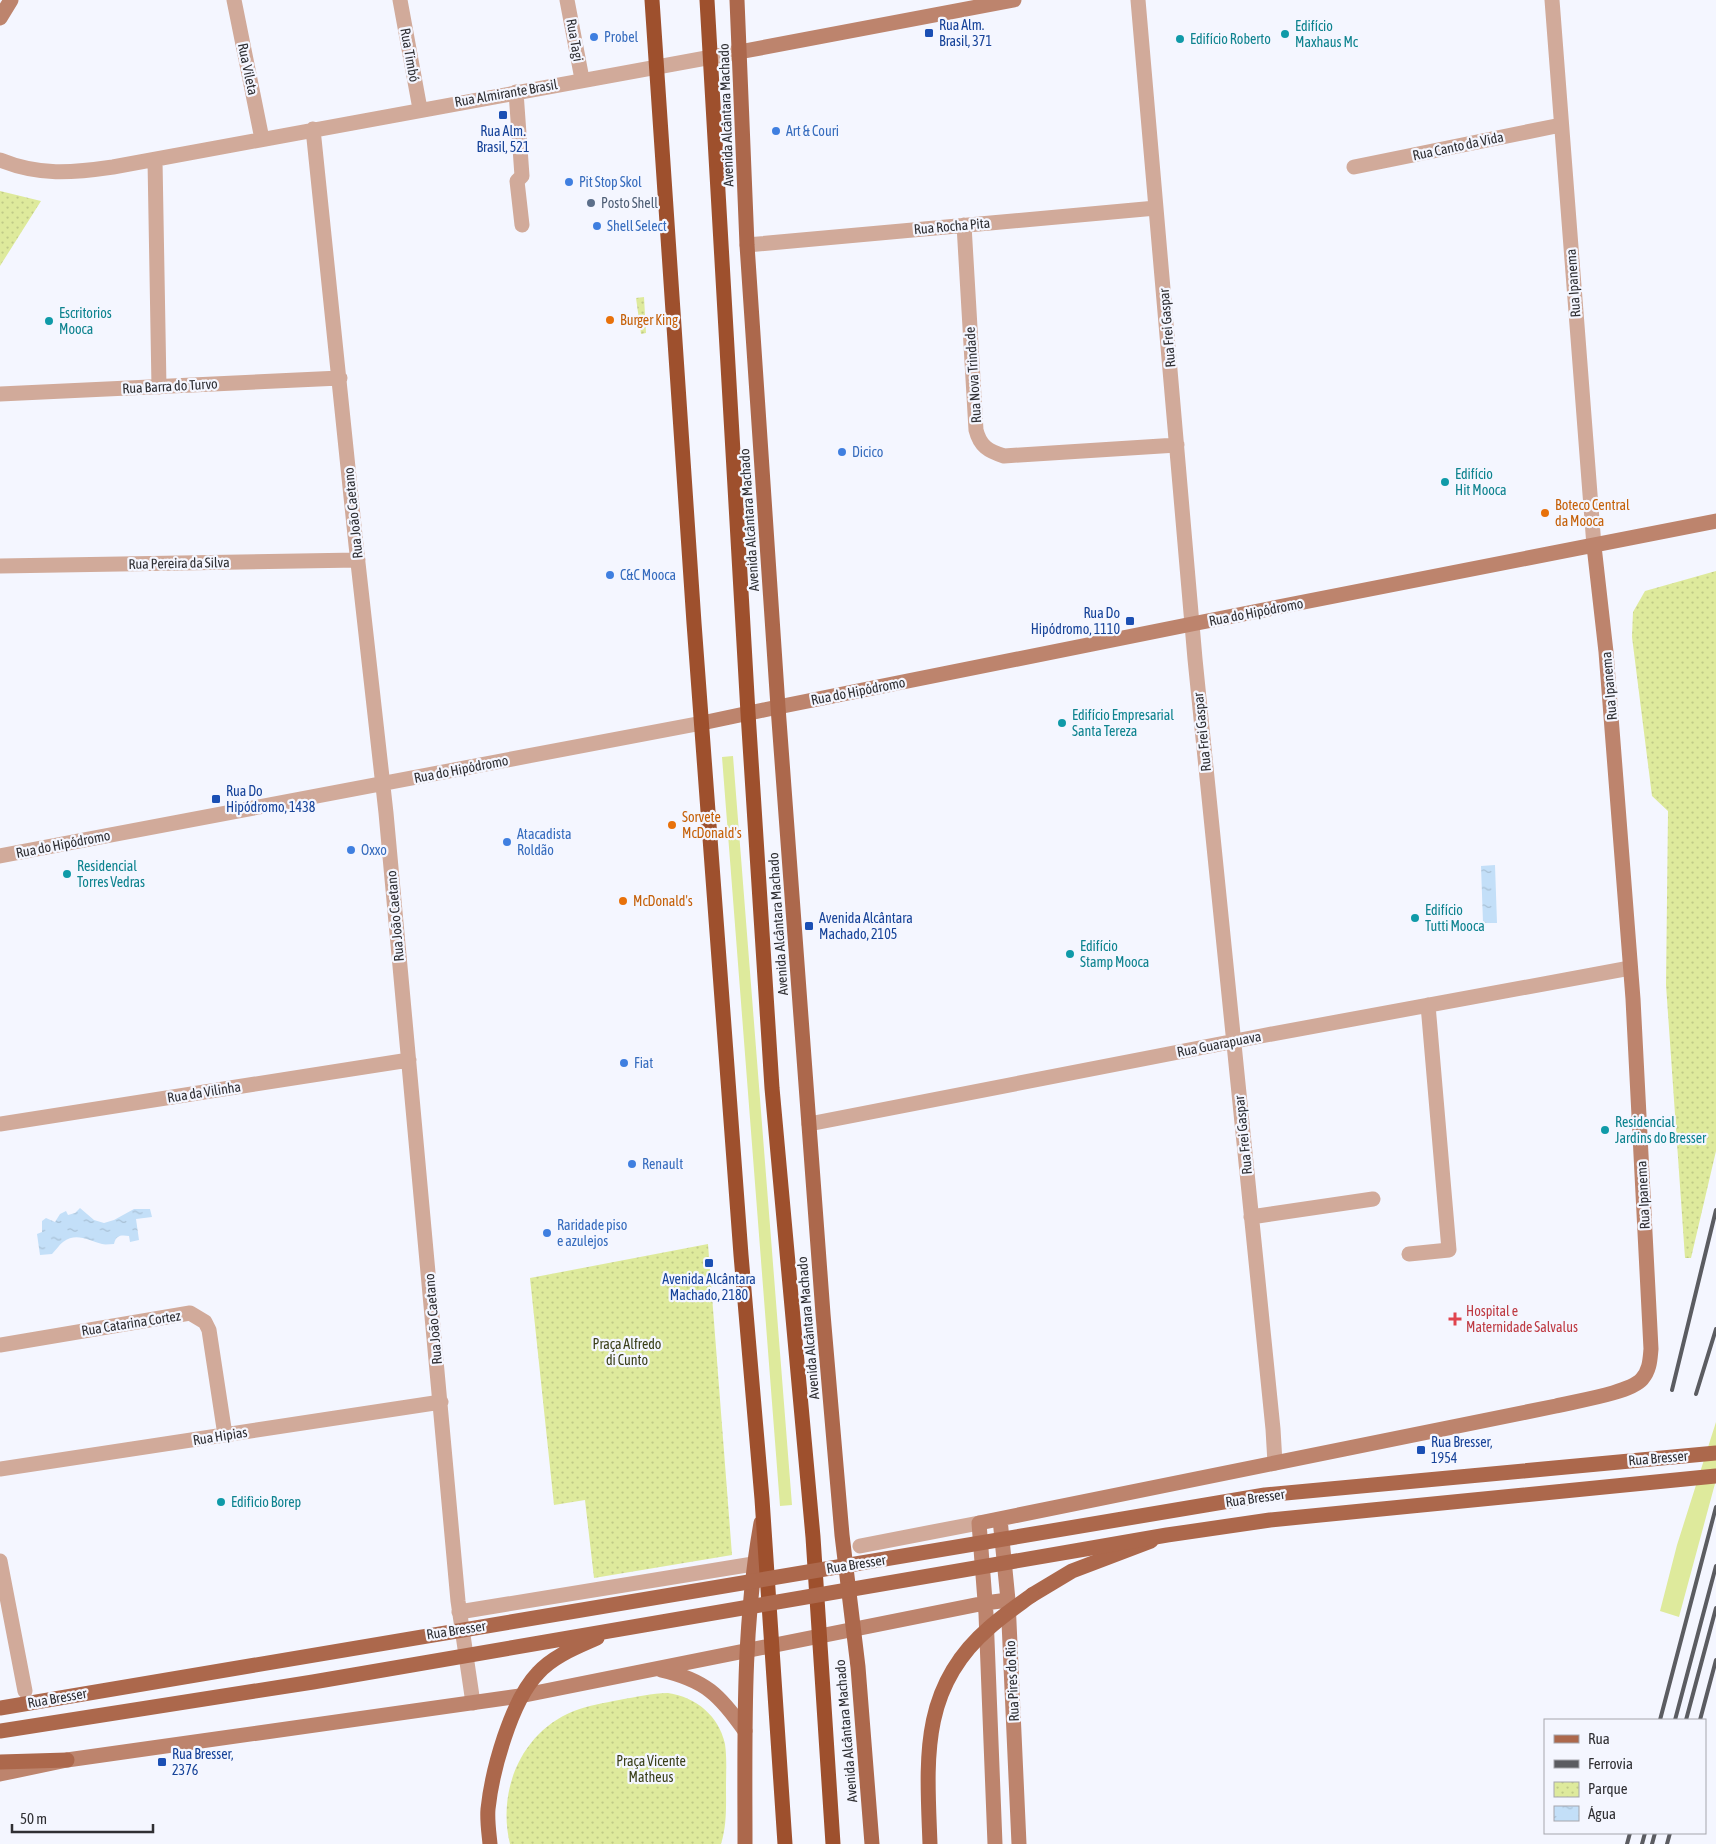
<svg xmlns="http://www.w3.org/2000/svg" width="1716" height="1844" font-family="'Asap Condensed',sans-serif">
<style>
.grass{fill:#deea9c}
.park{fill:url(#park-dots)}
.water{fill:url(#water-ripples)}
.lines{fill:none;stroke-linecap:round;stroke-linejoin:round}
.street{stroke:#d1aa9a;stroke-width:15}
.secondary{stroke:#bd846d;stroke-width:15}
.primary{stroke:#ac684c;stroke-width:15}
.highway{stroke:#9e502d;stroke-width:15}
.rail{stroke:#5b5c61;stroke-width:4}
.primary-bridge{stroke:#ac684c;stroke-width:15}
.transit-dot{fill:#1a4fb4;stroke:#f4f6ff;stroke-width:2}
.culture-dot{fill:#0f9aa8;stroke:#f4f6ff;stroke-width:2}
.shop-dot{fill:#3f7fe0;stroke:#f4f6ff;stroke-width:2}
.service-dot{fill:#5c6f8a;stroke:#f4f6ff;stroke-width:2}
.food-dot{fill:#e8710a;stroke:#f4f6ff;stroke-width:2}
.health-dot{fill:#e0444e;stroke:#f4f6ff;stroke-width:2}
.labels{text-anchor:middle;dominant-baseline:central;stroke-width:4.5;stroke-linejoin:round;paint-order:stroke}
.transit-label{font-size:14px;fill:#164399;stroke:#f4f6ff;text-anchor:start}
.culture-label{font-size:14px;fill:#0d838f;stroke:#f4f6ff;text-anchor:start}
.shop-label{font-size:14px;fill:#366cbe;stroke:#f4f6ff;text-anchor:start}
.street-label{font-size:14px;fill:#2f2f33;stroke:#f4f6ff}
.service-label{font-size:14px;fill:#4e5e75;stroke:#f4f6ff;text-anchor:start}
.food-label{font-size:14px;fill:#c56008;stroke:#f4f6ff;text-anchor:start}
.health-label{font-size:14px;fill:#be3a42;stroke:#f4f6ff;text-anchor:start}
.park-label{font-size:14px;fill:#3a3f19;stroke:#f4f6ff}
</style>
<defs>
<pattern id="park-dots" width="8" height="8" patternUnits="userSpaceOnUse" patternTransform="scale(1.25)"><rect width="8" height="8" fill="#deea9c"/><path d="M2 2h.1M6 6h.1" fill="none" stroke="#bfc987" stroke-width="1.8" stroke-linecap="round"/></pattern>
<pattern id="water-ripples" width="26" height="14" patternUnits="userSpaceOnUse" patternTransform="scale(1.25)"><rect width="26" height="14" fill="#c3dff8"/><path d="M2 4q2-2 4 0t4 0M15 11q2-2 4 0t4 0" fill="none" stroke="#a8c0d5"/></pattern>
</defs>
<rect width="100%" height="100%" fill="#f4f6ff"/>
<path class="grass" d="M733 756 792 1505 780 1506 722 757Z
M1716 1422V1480L1679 1617 1660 1611 1677 1545Z"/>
<path class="park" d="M0 191 41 201 0 266Z
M644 297 646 333 641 334 636 298Z
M1716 571V1151L1691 1258H1685L1666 985 1668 811 1652 796 1632 637 1633 612 1645 591Z
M708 1244 732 1555 594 1578 585 1500 554 1505 530 1278Z
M668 1693C696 1697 719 1716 725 1744 727 1758 726 1773 726 1787 726 1806 727 1825 721 1844H510C497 1791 521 1732 574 1711 589 1705 604 1703 619 1700 636 1697 652 1693 668 1693Z"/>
<path class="water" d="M1495 865 1497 923H1483L1481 866Z
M80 1208 94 1220 104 1223 114 1220 134 1209H150L152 1217 136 1219 139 1240 130 1242 129 1236C121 1235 116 1235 114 1244 110 1244 105 1245 102 1244 88 1240 76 1232 63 1242 59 1245 56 1250 52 1254L40 1255 37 1234 42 1232V1221L46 1218 55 1222 60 1214 66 1211 68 1215 75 1213Z"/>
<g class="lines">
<path class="street" d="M234 0 262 139
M400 0 420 109
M567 0 582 79
M1138 0 1195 659 1273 1429 1275 1463
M1552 0 1594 546
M516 92 522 176 517 181 522 225
M313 129 356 545 386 813 458 1601 473 1703
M0 160C39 176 72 173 113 167L739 52
M155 160 159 387
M1354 167 1561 125
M964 225 976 430C980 446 988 451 1004 456L1177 445
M747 245 1156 208
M0 394 340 378
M0 566 358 560
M0 856 702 723
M0 1124 409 1060
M809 1124 1261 1036 1630 968
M1251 1217 1373 1199
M1409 1254 1449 1250 1428 1005
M0 1345 190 1313 205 1322 209 1330 225 1435
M0 1469 441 1402
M860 1546 979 1523
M0 1561 25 1691
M459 1612 753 1564"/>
<path class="secondary" d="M0 18 11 0
M739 52 1014 0
M702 723 778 707 1192 624 1716 521
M1000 1519 1008 1600 1019 1844
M661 1670C705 1680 720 1695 745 1731
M0 1774 67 1760 520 1696 985 1603 1008 1600
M995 1844 986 1614 979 1523 1556 1406C1576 1401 1630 1393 1642 1379 1650 1370 1650 1359 1651 1349L1633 999 1606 652 1594 546"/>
<path class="primary" d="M737 0 747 245 778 707 823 1314 842 1535 858 1667 872 1844
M1032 1595 1072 1571 1151 1541
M0 1762 67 1760
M745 1844C745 1736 742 1629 761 1523"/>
<path class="highway" d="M652 0 694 623 741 1255 762 1499 785 1844
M707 0 748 713 772 1088 813 1537 833 1844"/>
<path class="rail" d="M1672 1390 1716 1210
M1696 1394 1716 1329
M1660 1720 1716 1507
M1675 1720 1716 1566
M1686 1720 1716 1608
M1700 1720 1716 1660
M1627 1844 1630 1833
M1642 1844 1645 1833
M1652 1844 1655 1833
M1667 1844 1670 1833"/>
<path class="primary-bridge" d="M0 1708 1265 1495 1716 1453
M0 1731 313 1682 1167 1535 1270 1520 1716 1476
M490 1844C489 1833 487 1821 488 1809 492 1771 511 1701 538 1673 553 1656 577 1647 597 1638
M930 1844C927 1761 919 1688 989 1628 1002 1616 1017 1606 1032 1595"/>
</g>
<g class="transit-dot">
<rect x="924" y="28" width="10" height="10" rx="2.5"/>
<rect x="498" y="110" width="10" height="10" rx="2.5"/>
<rect x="1125" y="616" width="10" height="10" rx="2.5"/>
<rect x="211" y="794" width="10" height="10" rx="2.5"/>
<rect x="804" y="921" width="10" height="10" rx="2.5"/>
<rect x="704" y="1258" width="10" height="10" rx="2.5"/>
<rect x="1416" y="1445" width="10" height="10" rx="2.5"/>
<rect x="157" y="1757" width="10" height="10" rx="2.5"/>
</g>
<g class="culture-dot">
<circle cx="1285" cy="34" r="5"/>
<circle cx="1180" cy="39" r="5"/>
<circle cx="49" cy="321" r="5"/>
<circle cx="1445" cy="482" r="5"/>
<circle cx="1062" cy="723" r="5"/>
<circle cx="67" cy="874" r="5"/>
<circle cx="1415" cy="918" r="5"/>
<circle cx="1070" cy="954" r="5"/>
<circle cx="1605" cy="1130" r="5"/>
<circle cx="221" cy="1502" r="5"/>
</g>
<g class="shop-dot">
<circle cx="594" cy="37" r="5"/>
<circle cx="776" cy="131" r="5"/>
<circle cx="569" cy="182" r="5"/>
<circle cx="597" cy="226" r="5"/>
<circle cx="842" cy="452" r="5"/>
<circle cx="610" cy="575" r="5"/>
<circle cx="507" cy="842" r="5"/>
<circle cx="351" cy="850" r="5"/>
<circle cx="624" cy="1063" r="5"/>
<circle cx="632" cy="1164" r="5"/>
<circle cx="547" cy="1233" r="5"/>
</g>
<circle class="service-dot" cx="591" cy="203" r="5"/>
<g class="food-dot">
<circle cx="610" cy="320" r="5"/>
<circle cx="1545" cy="513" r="5"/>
<circle cx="672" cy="825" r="5"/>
<circle cx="623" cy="901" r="5"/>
</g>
<path class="health-dot" d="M1452.5 1311.5h5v5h5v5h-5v5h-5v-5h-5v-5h5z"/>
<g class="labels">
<g class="transit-label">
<text x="939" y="25">Rua Alm.<tspan x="939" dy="16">Brasil, 371</tspan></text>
<text x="503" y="131" text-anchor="middle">Rua Alm.<tspan x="503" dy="16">Brasil, 521</tspan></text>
<text x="1120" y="613" text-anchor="end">Rua Do<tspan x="1120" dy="16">Hipódromo, 1110</tspan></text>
<text x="226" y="791">Rua Do<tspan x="226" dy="16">Hipódromo, 1438</tspan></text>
<text x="819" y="918">Avenida Alcântara<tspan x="819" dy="16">Machado, 2105</tspan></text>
<text x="709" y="1279" text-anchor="middle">Avenida Alcântara<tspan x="709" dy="16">Machado, 2180</tspan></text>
<text x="1431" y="1442">Rua Bresser,<tspan x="1431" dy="16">1954</tspan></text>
<text x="172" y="1754">Rua Bresser,<tspan x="172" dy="16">2376</tspan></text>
</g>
<g class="culture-label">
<text x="1295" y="26">Edifício<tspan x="1295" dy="16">Maxhaus Mc</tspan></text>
<text x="1190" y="39">Edifício Roberto</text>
<text x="59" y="313">Escritorios<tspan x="59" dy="16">Mooca</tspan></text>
<text x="1455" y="474">Edifício<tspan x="1455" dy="16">Hit Mooca</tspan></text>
<text x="1072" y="715">Edifício Empresarial<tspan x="1072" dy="16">Santa Tereza</tspan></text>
<text x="77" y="866">Residencial<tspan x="77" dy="16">Torres Vedras</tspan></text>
<text x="1425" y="910">Edifício<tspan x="1425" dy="16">Tutti Mooca</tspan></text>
<text x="1080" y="946">Edifício<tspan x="1080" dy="16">Stamp Mooca</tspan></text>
<text x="1615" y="1122">Residencial<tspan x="1615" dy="16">Jardins do Bresser</tspan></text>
<text x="231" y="1502">Edifìcio Borep</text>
</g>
<g class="shop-label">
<text x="604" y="37">Probel</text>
<text x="786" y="131">Art &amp; Couri</text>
<text x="579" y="182">Pit Stop Skol</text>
<text x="607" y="226">Shell Select</text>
<text x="852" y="452">Dicico</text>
<text x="620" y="575">C&amp;C Mooca</text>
<text x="517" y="834">Atacadista<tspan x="517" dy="16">Roldão</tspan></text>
<text x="361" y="850">Oxxo</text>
<text x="634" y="1063">Fiat</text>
<text x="642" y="1164">Renault</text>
<text x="557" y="1225">Raridade piso<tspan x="557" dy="16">e azulejos</tspan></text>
</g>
<g class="street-label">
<text transform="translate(575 40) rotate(80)">Rua Tagi</text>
<text transform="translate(410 55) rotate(80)">Rua Timbó</text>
<text transform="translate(248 69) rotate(78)">Rua Vileta</text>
<text transform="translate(506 93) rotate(-10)">Rua Almirante Brasil</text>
<text transform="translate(726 115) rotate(-92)">Avenida Alcântara Machado</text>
<text transform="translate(1458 146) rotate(-12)">Rua Canto da Vida</text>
<text transform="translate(952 226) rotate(-5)">Rua Rocha Pita</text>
<text transform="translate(1573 283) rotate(-94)">Rua Ipanema</text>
<text transform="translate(1167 328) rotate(-95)">Rua Frei Gaspar</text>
<text transform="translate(973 375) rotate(-94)">Rua Nova Trindade</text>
<text transform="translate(170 386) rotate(-3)">Rua Barra do Turvo</text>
<text transform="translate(353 513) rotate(-96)">Rua João Caetano</text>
<text transform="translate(749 520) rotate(-94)">Avenida Alcântara Machado</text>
<text transform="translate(179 563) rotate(-1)">Rua Pereira da Silva</text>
<text transform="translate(1256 612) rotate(-11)">Rua do Hipódromo</text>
<text transform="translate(1609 686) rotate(-95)">Rua Ipanema</text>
<text transform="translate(858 691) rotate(-11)">Rua do Hipódromo</text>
<text transform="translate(1202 732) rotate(-96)">Rua Frei Gaspar</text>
<text transform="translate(461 769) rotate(-11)">Rua do Hipódromo</text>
<text transform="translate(63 844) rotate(-11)">Rua do Hipódromo</text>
<text transform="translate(395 916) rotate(-95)">Rua João Caetano</text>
<text transform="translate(778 924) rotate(-94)">Avenida Alcântara Machado</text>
<text transform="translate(1219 1044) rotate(-11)">Rua Guarapuava</text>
<text transform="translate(204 1092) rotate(-9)">Rua da Vilinha</text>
<text transform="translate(1243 1135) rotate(-96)">Rua Frei Gaspar</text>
<text transform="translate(1643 1195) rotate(-93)">Rua Ipanema</text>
<text transform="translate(433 1319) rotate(-95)">Rua João Caetano</text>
<text transform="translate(131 1323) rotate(-9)">Rua Catarina Cortez</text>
<text transform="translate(808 1328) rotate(-95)">Avenida Alcântara Machado</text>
<text transform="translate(220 1436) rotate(-9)">Rua Hipias</text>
<text transform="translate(1658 1458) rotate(-5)">Rua Bresser</text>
<text transform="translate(1255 1498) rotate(-8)">Rua Bresser</text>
<text transform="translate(856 1564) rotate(-9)">Rua Bresser</text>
<text transform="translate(456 1630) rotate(-9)">Rua Bresser</text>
<text transform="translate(1012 1681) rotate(-93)">Rua Pires do Rio</text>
<text transform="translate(57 1698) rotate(-10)">Rua Bresser</text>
<text transform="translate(846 1731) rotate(-95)">Avenida Alcântara Machado</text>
</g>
<g class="service-label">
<text x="601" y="203">Posto Shell</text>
</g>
<g class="food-label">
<text x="620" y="320">Burger King</text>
<text x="1555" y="505">Boteco Central<tspan x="1555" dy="16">da Mooca</tspan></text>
<text x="682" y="817">Sorvete<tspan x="682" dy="16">McDonald's</tspan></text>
<text x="633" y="901">McDonald's</text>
</g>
<g class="health-label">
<text x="1466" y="1311">Hospital e<tspan x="1466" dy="16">Maternidade Salvalus</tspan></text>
</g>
<g class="park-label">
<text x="627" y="1344">Praça Alfredo<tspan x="627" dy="16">di Cunto</tspan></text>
<text x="651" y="1761">Praça Vicente<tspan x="651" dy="16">Matheus</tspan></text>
</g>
</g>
<rect x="1544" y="1719" width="162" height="115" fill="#f4f6ff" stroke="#a5a6ad"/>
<rect x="1554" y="1735" width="25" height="8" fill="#ac684c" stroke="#a5a6ad"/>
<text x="1588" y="1744" font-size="15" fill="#2f2f33">Rua</text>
<rect x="1554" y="1760" width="25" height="8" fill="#5b5c61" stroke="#a5a6ad"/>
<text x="1588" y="1769" font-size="15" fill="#2f2f33">Ferrovia</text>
<rect x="1554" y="1782" width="25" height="15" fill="url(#park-dots)" stroke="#a5a6ad"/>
<text x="1588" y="1794" font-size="15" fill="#2f2f33">Parque</text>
<rect x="1554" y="1806" width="25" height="15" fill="url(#water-ripples)" stroke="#a5a6ad"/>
<text x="1588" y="1819" font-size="15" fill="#2f2f33">Água</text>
<path d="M12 1824v8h141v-8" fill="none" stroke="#2f2f33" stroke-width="2.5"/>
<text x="20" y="1824" font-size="15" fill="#2f2f33" stroke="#f4f6ff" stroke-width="4" paint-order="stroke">50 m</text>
</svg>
